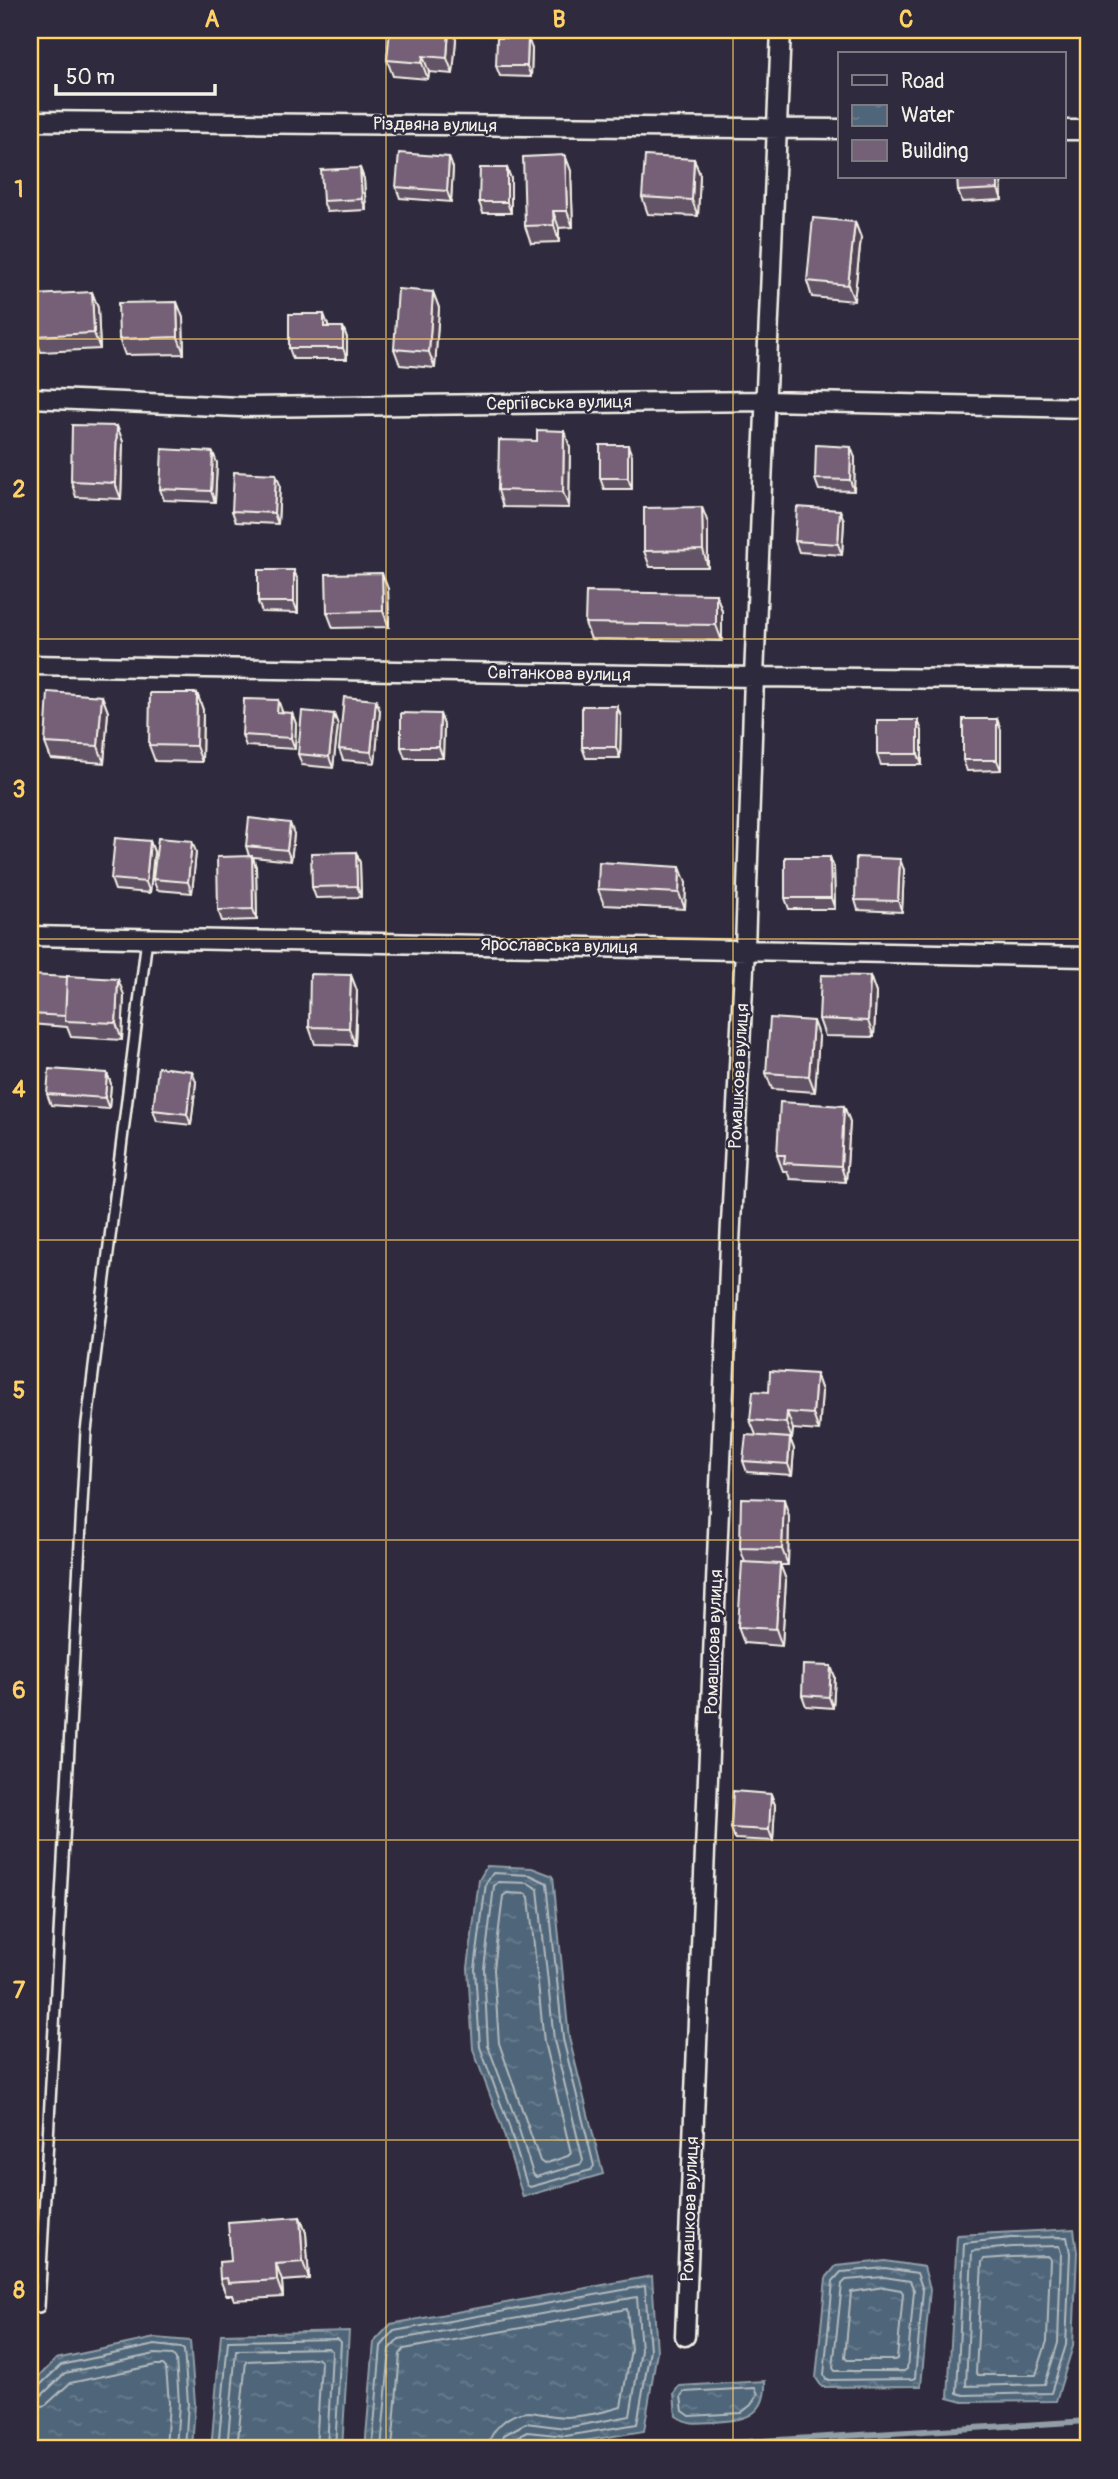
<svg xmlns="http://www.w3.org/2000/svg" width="1118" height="2479" font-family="Pangolin,sans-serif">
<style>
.water{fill:url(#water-ripples);stroke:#919ea6;stroke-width:2}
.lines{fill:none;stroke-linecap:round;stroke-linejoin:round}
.shore{stroke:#b2b9bc;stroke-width:2}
.stream{stroke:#919ea6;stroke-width:6}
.service-casing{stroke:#f4f1e8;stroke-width:14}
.minor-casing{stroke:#f4f1e8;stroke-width:23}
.service{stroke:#2f2a3d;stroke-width:9}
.minor{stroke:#2f2a3d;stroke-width:18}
.wall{fill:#645366;stroke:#f4f1e8;stroke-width:2}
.shaded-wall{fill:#514353;stroke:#f4f1e8;stroke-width:2}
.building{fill:#746077;stroke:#f4f1e8;stroke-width:2}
.grid{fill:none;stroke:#ffd166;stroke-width:2;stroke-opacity:0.55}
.labels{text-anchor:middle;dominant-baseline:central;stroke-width:5;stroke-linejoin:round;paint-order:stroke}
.street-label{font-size:18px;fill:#f4f1e8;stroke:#2f2a3d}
.neatline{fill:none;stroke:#ffd166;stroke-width:2.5}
.grid-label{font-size:23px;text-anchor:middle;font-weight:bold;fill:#ffd166}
</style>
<defs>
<pattern id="water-ripples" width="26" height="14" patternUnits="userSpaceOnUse" patternTransform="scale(1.75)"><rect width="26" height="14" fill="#4f667a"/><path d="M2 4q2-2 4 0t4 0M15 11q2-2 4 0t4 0" fill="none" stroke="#697c8d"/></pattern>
</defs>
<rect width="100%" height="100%" fill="#2f2a3d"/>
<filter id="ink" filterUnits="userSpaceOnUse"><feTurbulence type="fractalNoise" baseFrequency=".0143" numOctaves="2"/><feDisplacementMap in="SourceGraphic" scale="14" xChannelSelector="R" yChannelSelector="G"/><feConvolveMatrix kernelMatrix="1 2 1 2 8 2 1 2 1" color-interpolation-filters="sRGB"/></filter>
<g filter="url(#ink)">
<path class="water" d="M487 1866 532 1868 553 1876 569 2038 603 2174 523 2197 501 2125 473 2049 468 1968 479 1880Z
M1074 2229 1077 2252 1073 2346 1056 2401 963 2402 948 2398 957 2235Z
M885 2261 924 2267 930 2289 921 2386 822 2387 816 2378 826 2278 836 2266Z
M652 2276 657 2351 644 2431 566 2444 528 2439 510 2449H365L374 2342 391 2324Z
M349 2331 342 2449H211L221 2334Z
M155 2338 190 2341 195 2403 192 2449H30V2386L56 2359Z
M765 2381C767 2418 742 2420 713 2422 698 2423 689 2425 676 2416L674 2393 679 2386Z"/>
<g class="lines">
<path class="shore" d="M493 1873 530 1875 547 1883 563 2039 594 2166 591 2170 530 2187 527 2185 508 2123 480 2047 475 1969 486 1883Z
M498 1882 528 1883 538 1889 554 2040 583 2160 581 2164 536 2177 533 2174 516 2120 488 2046 484 1969 494 1886Z
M507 1893 526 1894 529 1897 544 2042 571 2153 568 2156 544 2164 540 2161 499 2043 494 1969 503 1896Z
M1067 2237 1070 2253 1066 2345 1051 2393 964 2395 957 2393 964 2243 1011 2238Z
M1059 2246 1061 2253 1058 2343 1045 2384 966 2386 972 2251 1012 2247Z
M1012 2257 1047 2256 1050 2259 1047 2341 1036 2375H978L976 2372 982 2262 984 2259Z
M885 2268 917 2273 923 2290 915 2378 912 2379 826 2380 824 2375 833 2281 841 2272Z
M884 2277 910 2281 914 2290 907 2369 904 2371H835L833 2368 842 2284 846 2280Z
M884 2287 901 2290 903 2293 897 2359 894 2360H847L845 2357 851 2292Z
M755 2388 758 2394 751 2405 741 2413 690 2416 683 2411 681 2396 684 2392Z
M30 2390 37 2388 61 2365 155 2345 181 2348 184 2350 188 2403 185 2449
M30 2399 42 2395 65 2373 155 2354 173 2355 176 2359 179 2403 176 2449
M30 2409 46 2405 70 2383 156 2365H163L166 2368 169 2403 166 2449
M218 2449 228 2341 337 2339 341 2342 335 2449
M227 2449 236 2350 328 2348 332 2351 327 2449
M237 2449 246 2361 317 2358 321 2362 316 2449
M372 2449 381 2346 394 2331 645 2286 650 2350 637 2424 566 2436 527 2432 510 2441 508 2449
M381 2449 390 2349 399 2339 637 2297 641 2350 630 2416 565 2428 526 2423 504 2435 499 2449
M392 2449 400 2354 404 2349 627 2309 631 2349 621 2407C605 2412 584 2416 567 2417 554 2417 541 2413 529 2412 509 2412 489 2430 488 2449"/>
<path class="stream" d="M634 2449 1088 2421"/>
<g class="service-casing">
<path id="service" d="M39 2307 86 1431 147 938"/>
</g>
<g class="minor-casing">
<path id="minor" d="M30 121 840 129
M1064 130H1088
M30 398 240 407 765 401 1088 408
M30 665 754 677 1088 680
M30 936 1088 957
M685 2336 730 1243 745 949 754 677 781 30"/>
</g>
<use href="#service" class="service"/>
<use href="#minor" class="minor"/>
</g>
<path class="wall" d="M390 30H452L456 39 453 74 429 72 428 79 393 76 387 60Z
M532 49 531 77 500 76 496 66Z
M565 155 571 171 573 227 559 228V242L531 243 525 226Z
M694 159 700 175 698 216 648 214 642 197Z
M360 168 364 179 366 210 327 212 323 201Z
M453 168 451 202 400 198 396 187Z
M507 168 511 179V213H483L479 202Z
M1001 177 1002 200 962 202 958 191Z
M855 222 861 238 854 301 812 297 807 281Z
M92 292 98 308 100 349 41 352 35 336Z
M433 292 439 308 435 368 400 365 394 349Z
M177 302 183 318 184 354 125 355 119 339Z
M328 325V327H343L347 338V359H293L289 348Z
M117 426 123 442 121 499 76 497 71 481Z
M570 447 569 508 503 507 498 490Z
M632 456V489H604L600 478Z
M855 458 854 491 819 490 815 479Z
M217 463 215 502 164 500 160 489Z
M280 485 278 524 236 522 232 511Z
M840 510 844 521 842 555 799 552 795 541Z
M708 523V567H650L644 551Z
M298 581V613L262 612 258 602Z
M388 589 389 627 333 628 327 612Z
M716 594 722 611V641L591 639 585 623Z
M197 693 203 710 202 762 155 761 149 745Z
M102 696 108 712 104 763 51 759 45 743Z
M278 700 282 713H292L296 724 295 749 246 746 242 735Z
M617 706 621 717 620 758H586L582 747Z
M380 711 375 763 343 760 339 749Z
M334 714 338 725 333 768 302 765 298 754Z
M440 714 444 725 443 758H405L401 747Z
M997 719 1001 730V770L967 771 963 760Z
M922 731V765H881L877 754Z
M294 834 291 861 253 857 256 867 257 920 222 921 218 910 249 856 246 846Z
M150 841 154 852 150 893 115 890 111 879Z
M196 852 192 893 157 890 153 879Z
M356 852 360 863 361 897 316 898 312 887Z
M830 857 834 868 835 909H789L785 898Z
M904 870 902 912 858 910 855 900Z
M686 883 685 909 604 905 598 889Z
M30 975 124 995 122 1040 71 1037 67 1027 30 1024Z
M351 975 357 991 355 1045 315 1044 309 1027Z
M870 976 876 993 874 1037 825 1036 819 1019Z
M819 1037 815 1092 772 1089 766 1073Z
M107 1073 111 1084 109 1109 51 1105 47 1094Z
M196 1082 191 1125 157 1121 153 1110Z
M844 1106 850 1122 846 1182 790 1179 787 1171H783L777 1155Z
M816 1374 822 1391 819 1431 793 1429 792 1439H790L794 1449 792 1475 747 1472 743 1461 756 1435 750 1420 769 1392Z
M789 1516 788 1565H780L786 1580 782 1646 744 1643 738 1627 745 1562 740 1548Z
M835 1677 833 1708 806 1706 802 1695Z
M771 1794 775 1805 773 1841 735 1839 731 1828Z
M300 2217 306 2233 309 2279 282 2281 283 2297 234 2300 232 2295H226L220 2279 231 2261Z"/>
<path class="shaded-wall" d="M449 30H452L456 39 453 74 447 58Z
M528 38 532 49 531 77 527 66Z
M423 56 429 72 428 79 422 63Z
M565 155 571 171 573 227 567 211Z
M449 157 453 168 451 202 447 191Z
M694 159 700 175 698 216 692 200Z
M360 168 364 179 366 210 362 199Z
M507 168 511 179V213L507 202Z
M998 177H1001L1002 200 998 189Z
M553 211 559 228V242L554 225Z
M855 222 861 238 854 301 848 285Z
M92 292 98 308 100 349 94 333Z
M433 292 439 308 435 368 429 352Z
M177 302 183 318 184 354 178 337Z
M324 314 328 325V338L324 327Z
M343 327 347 338V359L343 348Z
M117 426 123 442 121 499 115 483Z
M564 431 570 447 569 508 563 492Z
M628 445 632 456V489L628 478Z
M851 447 855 458 854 491 850 480Z
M213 452 217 463 215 502 211 491Z
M276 474 280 485 278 524 274 513Z
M702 507 708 523V567L703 550Z
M840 510 844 521 842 555 838 544Z
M294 570 298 581V613L294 602Z
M382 573 388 589 389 627 383 611Z
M716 594 722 611V641L716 625Z
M197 693 203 710 202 762 196 746Z
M102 696 108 712 104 763 98 746Z
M278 700 282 711 281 723 277 712Z
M376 700 380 711 375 763 371 752Z
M617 706 621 717 620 758 616 747Z
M292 713 296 724 295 749 291 738Z
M334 714 338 725 333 768 329 757Z
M440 714 444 725 443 758 439 747Z
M997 719 1001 730V770L997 760Z
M918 720 922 731V765L918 754Z
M290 823 294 834 291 861 287 850Z
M150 841 154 852 150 893 146 882Z
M192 841 196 852 192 893 188 882Z
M356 852 360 863 361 897 357 886Z
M252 856 256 867 257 920 253 909Z
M830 857 834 868 835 909 831 898Z
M900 859 904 870 902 912 898 901Z
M680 867 686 883 685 909 679 893Z
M351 975 357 991 355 1045 349 1028Z
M870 976 876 993 874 1037 868 1021Z
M118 979 124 995 122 1040 116 1023Z
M813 1021 819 1037 815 1092 809 1076Z
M192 1071 196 1082 191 1125 187 1114Z
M107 1073 111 1084 109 1109 105 1098Z
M844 1106 850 1122 846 1182 841 1166Z
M816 1374 822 1391 819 1431 813 1414Z
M787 1412 793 1429 792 1439 786 1423Z
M790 1438 794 1449 792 1475 788 1464Z
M784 1499 789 1516 788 1565 782 1549Z
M780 1564 786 1580 782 1646 776 1629Z
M831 1666 835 1677 833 1708 829 1697Z
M771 1794 775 1805 773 1841 769 1830Z
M300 2217 306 2233 309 2279 303 2262Z
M276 2264 282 2281 283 2297 277 2280Z"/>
<path class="building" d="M390 30H449L447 58 423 56 422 63 387 60Z
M497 38H528L527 66H496Z
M399 153 449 157 447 191 396 187Z
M565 155 567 211H553L554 225 525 226 523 157Z
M645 156 694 159 692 200 642 197Z
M360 168 362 199 323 201 321 170Z
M480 168H507V202H479Z
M957 177H998V189L958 191Z
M813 218 855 222 848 285 807 281Z
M398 289 433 292 429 352 394 349Z
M92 292 94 333 35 336 33 295Z
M177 302 178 337 119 339 118 303Z
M289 314H324V327H343V348H289Z
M72 425 117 426 115 483 71 481Z
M537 430 564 431 563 492 498 490 499 440 537 441Z
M600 445H628V478H600Z
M816 445 851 447 850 480 815 479Z
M162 449 213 452 211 491 160 489Z
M234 472 276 474 274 513 232 511Z
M702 507 703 550 644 551V508Z
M797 507 840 510 838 544 795 541Z
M258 570H294V602H258Z
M382 573 383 611 327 612 326 574Z
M586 592 716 594V625L585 623Z
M48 692 102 696 98 746 45 743Z
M150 693H197L196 746 149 745Z
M344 697 376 700 371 752 339 749Z
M244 699 278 700 277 712 292 713 291 738 242 735Z
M582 706H617L616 747H582Z
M302 711 334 714 329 757 298 754Z
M401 713 440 714 439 747H401Z
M963 719H997V760H963Z
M877 720H918V754H877Z
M249 818 290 823 287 850 246 846Z
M115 838 150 841 146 882 111 879Z
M158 838 192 841 188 882 153 879Z
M356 852 357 886 312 887 311 853Z
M252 856 253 909 218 910 217 857Z
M785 857H830L831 898H785Z
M856 857 900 859 898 901 855 900Z
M599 862 680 867 679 893 598 889Z
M310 974 351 975 349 1028 309 1027Z
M30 975 67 977 65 1016 30 1014Z
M821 975 870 976 868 1021 819 1019Z
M67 976 118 979 116 1023 65 1021Z
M770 1018 813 1021 809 1076 766 1073Z
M158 1067 192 1071 187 1114 153 1110Z
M49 1069 107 1073 105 1098 47 1094Z
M780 1102 844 1106 841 1166 784 1163 785 1155H777Z
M770 1371 816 1374 813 1414 787 1412 786 1423 750 1420 753 1391 769 1392Z
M746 1435 790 1438 788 1464 743 1461Z
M741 1498 784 1499 782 1549 740 1548Z
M742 1562 780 1564 776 1629 738 1627Z
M803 1665 831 1666 829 1697 802 1695Z
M733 1791 771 1794 769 1830 731 1828Z
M300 2217 303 2262 276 2264 277 2280 228 2283 227 2278 220 2279 219 2262 231 2261 228 2222Z"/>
</g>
<path class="grid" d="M386 30V2449M733 30V2449M30 339H1088M30 639H1088M30 939H1088M30 1240H1088M30 1540H1088M30 1840H1088M30 2140H1088"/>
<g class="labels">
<g class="street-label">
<text transform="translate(435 125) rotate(1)">Різдвяна вулиця</text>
<text transform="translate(559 403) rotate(-1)">Сергіївська вулиця</text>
<text transform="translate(559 674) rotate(1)">Світанкова вулиця</text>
<text transform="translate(559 946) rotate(1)">Ярославська вулиця</text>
<text transform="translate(739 1076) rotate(-87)">Ромашкова вулиця</text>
<text transform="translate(714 1642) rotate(-88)">Ромашкова вулиця</text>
<text transform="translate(690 2209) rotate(-88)">Ромашкова вулиця</text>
</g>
</g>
<rect width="1118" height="2479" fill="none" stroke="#2f2a3d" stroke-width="77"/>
<rect x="838" y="52" width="228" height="126" fill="#2f2a3d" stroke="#7e7a81" stroke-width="2"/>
<rect x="852" y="75" width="35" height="10" fill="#2f2a3d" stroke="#7e7a81" stroke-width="2"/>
<text x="901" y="88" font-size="21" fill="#f4f1e8">Road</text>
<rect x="852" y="105" width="35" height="21" fill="url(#water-ripples)" stroke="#7e7a81" stroke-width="2"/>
<text x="901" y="122" font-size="21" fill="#f4f1e8">Water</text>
<rect x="852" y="140" width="35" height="21" fill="#746077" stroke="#7e7a81" stroke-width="2"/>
<text x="901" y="158" font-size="21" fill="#f4f1e8">Building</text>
<path d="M56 84v10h159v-10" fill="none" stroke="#f4f1e8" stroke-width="3.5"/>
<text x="66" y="84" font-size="21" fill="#f4f1e8" stroke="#2f2a3d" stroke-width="5" paint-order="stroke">50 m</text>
<rect x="38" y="38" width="1042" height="2402" class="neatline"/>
<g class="grid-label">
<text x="212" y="27">A</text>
<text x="559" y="27">B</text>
<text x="906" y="27">C</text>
<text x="19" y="197">1</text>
<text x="19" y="497">2</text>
<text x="19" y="797">3</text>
<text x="19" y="1097">4</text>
<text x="19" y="1398">5</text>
<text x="19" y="1698">6</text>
<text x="19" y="1998">7</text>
<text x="19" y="2298">8</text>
</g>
</svg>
